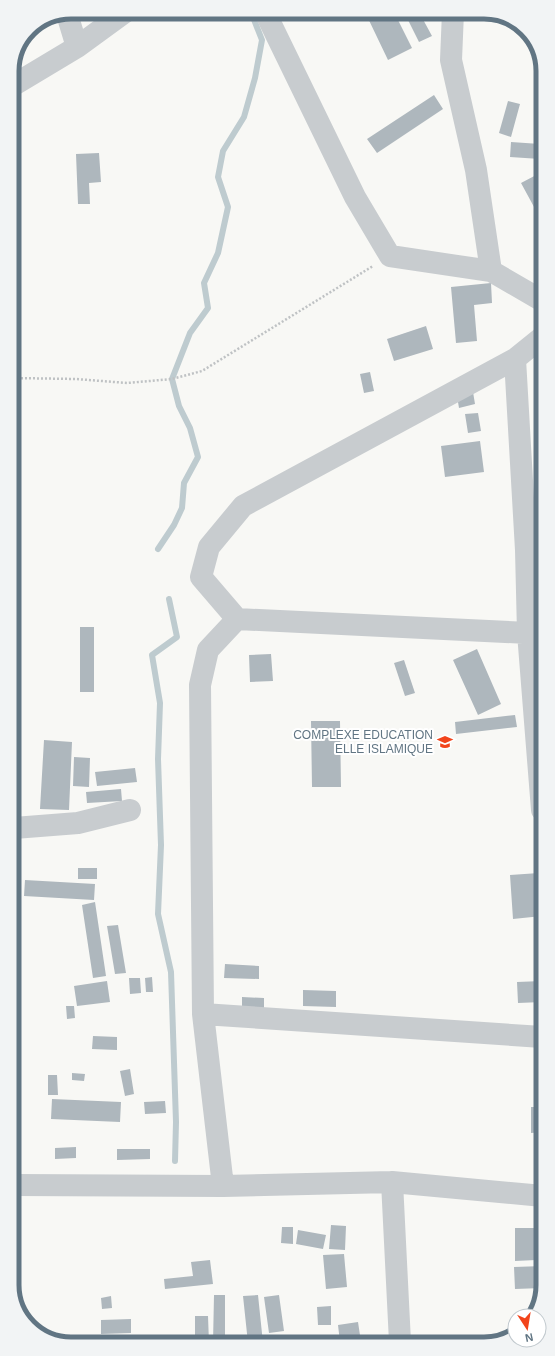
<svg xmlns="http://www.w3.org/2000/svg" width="555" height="1356" font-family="Arial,sans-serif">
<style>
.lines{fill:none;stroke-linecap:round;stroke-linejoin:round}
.stream{stroke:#becbcf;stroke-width:6}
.building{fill:#aeb7bd}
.path{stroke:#bfc2c4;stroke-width:2.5;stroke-dasharray:2 2;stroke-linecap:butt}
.minor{stroke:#c8cccf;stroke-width:22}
.labels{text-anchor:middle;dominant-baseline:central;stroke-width:4;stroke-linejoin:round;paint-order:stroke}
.poi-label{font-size:12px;fill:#617583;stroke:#fff;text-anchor:end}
.rim{fill:none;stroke:#617583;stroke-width:5}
</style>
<rect width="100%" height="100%" fill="#f8f8f5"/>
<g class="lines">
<path class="stream" d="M158 549 174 525 182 508 184 483 198 457 190 428 179 406 172 379 190 333 208 308 204 283 218 253 228 207 218 177 223 151 244 117 255 78 262 40 251 12
M169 599 177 637 152 655 160 703 158 759 161 845 158 914 171 972 176 1122 175 1161"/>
</g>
<path class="building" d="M365 12H394L412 48 388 60Z
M404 12H419L432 36 419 42Z
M434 95 443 109 377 153 367 139Z
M508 101 520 104 511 137 499 133Z
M511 142 540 144V159L510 157Z
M99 153 101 182 89 183 90 204H78L76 154Z
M540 173V218L521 183Z
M491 283 492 303 474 305 477 341 456 343 451 287Z
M426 326 433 349 394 361 387 339Z
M370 372 374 391 364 393 360 374Z
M473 392 475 404 459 408 457 396Z
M478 413 481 431 468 433 465 414Z
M480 441 484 472 445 477 441 446Z
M80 627H94V692H80Z
M477 649 501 704 478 715 453 660Z
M271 654 273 681 250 682 249 655Z
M404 660 415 693 405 696 394 663Z
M515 715 517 727 456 734 455 722Z
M311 721H340L341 787H312Z
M14 723H18V750H14Z
M44 740 72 742 69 810 40 809Z
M74 757 90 758 89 787 73 786Z
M135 768 137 782 97 786 95 772Z
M121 789 122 801 87 803 86 792Z
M78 868H97V879H78Z
M539 873 542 916 513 919 510 875Z
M25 880 95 884 94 900 24 896Z
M95 902 106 976 93 978 82 905Z
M118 925 126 973 115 974 107 926Z
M225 964 259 966V979L224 978Z
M152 977 153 992H146L145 978Z
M129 978H140L141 993 130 994Z
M107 981 110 1002 77 1006 74 986Z
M542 981V1002L518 1003 517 982Z
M303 990 336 991V1007L303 1006Z
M242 997 264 998V1010L242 1009Z
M66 1006H74L75 1018 67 1019Z
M93 1036 117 1037V1050L92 1049Z
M130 1069 134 1094 125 1096 120 1071Z
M72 1073 85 1074 84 1081 72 1080Z
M48 1075H57L58 1095H48Z
M52 1099 121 1102 120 1122 51 1119Z
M165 1101 166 1113 145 1114 144 1102Z
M531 1107H543V1132L531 1133Z
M76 1147V1158L55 1159V1148Z
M117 1149H150V1159L117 1160Z
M331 1225 346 1226 345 1250 329 1249Z
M282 1227H293V1244L281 1243Z
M515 1228H535L536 1260 515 1261Z
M298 1230 326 1235 323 1249 296 1244Z
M344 1254 347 1287 326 1289 323 1255Z
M210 1260 213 1284 165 1289 164 1279 193 1276 191 1262Z
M543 1266 542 1288 515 1289 514 1267Z
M214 1295H225V1343H213Z
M258 1295 263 1343H248L243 1296Z
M279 1295 284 1331 269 1333 264 1297Z
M111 1296 112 1308 102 1309 101 1298Z
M331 1306V1325H318L317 1307Z
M195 1316H208L209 1343H195Z
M131 1319V1333L101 1334V1320Z
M358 1322 361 1342H340L338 1325Z"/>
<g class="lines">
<path class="path" d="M13 378 76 379 127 383 172 379 202 371 373 266"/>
<path class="minor" d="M265 12 355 197 390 256 491 271 541 300
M453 12 451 60 476 170 491 271
M67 14 77 47
M12 86 77 47 125 12
M541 338 515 359 526 550 528 633 542 810
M515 359 243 506 209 547 201 577 237 619 528 633 541 631
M14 828 78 823 130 810
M203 1014 542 1037
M392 1182 400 1342
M15 1185 223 1186 392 1182 543 1196
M223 1186 203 1014 200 685 208 650 237 619"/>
</g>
<defs>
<g id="school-bare" transform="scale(1.2)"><path d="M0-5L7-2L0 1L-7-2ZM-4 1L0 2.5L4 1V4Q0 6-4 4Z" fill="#f2441b" stroke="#fff" stroke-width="2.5" paint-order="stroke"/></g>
</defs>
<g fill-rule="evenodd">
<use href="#school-bare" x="445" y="742"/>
</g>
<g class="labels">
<g class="poi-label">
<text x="433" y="735">COMPLEXE EDUCATION<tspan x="433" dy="14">ELLE ISLAMIQUE</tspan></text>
</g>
</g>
<path d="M0 0H555V1356H0ZM71 19H484A52 52 0 0 1 536 71V1285A52 52 0 0 1 484 1337H71A52 52 0 0 1 19 1285V71A52 52 0 0 1 71 19Z" fill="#f2f4f5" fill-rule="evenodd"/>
<path class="rim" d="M71 19H484A52 52 0 0 1 536 71V1285A52 52 0 0 1 484 1337H71A52 52 0 0 1 19 1285V71A52 52 0 0 1 71 19Z"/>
<g transform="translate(527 1328) rotate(168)"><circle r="19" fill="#ffffff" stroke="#c0c8cd"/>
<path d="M0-3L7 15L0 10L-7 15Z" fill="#f2441b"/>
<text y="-6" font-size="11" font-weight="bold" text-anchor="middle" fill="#617583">N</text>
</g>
</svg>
